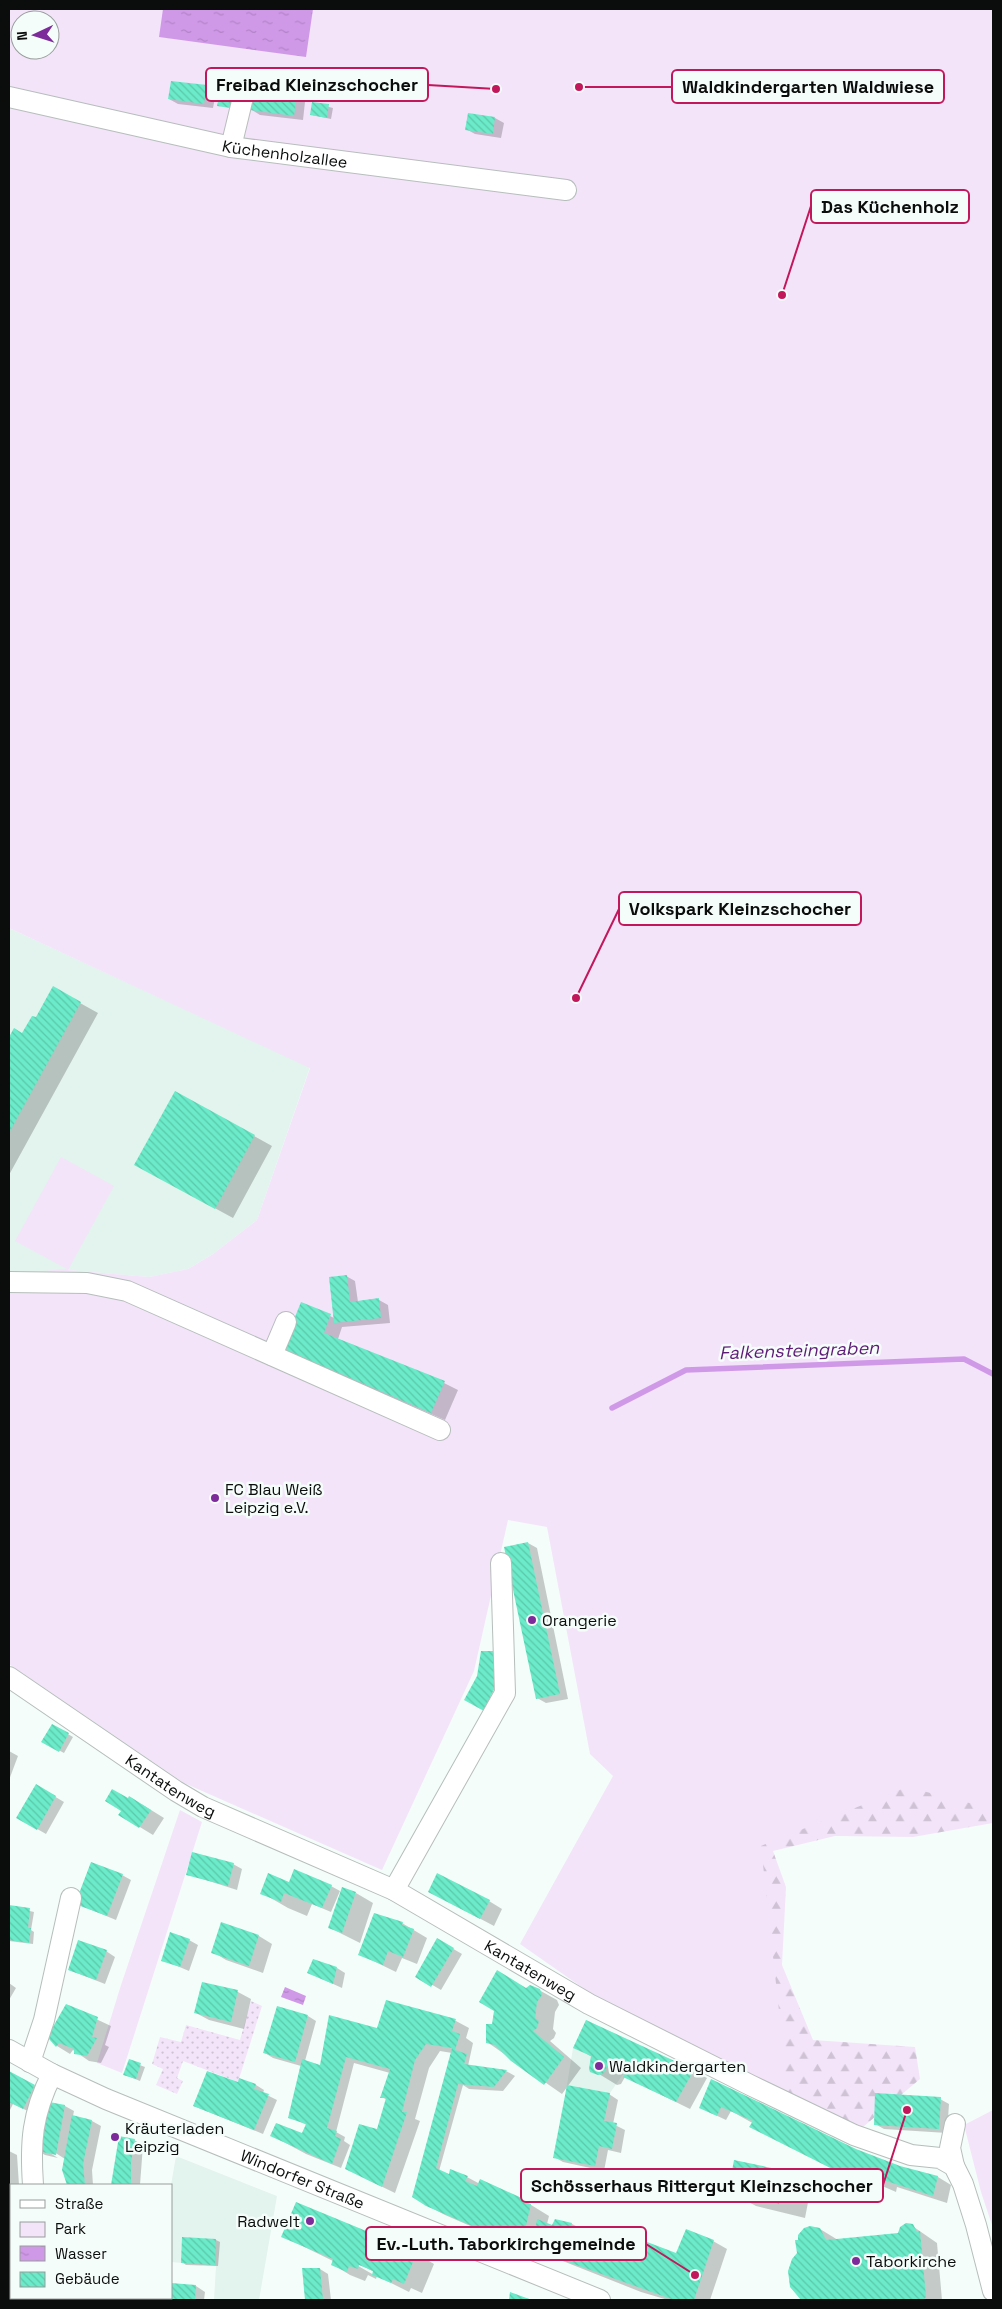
<svg xmlns="http://www.w3.org/2000/svg" width="1002" height="2309" font-family="'Space Grotesk',sans-serif">
<style>
.built{fill:#e3f3ed}
.grass{fill:url(#grass-dots)}
.forest{fill:url(#forest-firs)}
.green{fill:#f3e4fa;fill-rule:evenodd}
.water{fill:url(#water-ripples)}
.shadow{fill:#0003;fill-rule:evenodd}
.lines{fill:none;stroke-linecap:round;stroke-linejoin:round}
.stream{stroke:#d099e8;stroke-width:5.5}
.building{fill:url(#building-back-hatch)}
.minor-casing{stroke:#b6bebb;stroke-width:22}
.minor{stroke:#fff;stroke-width:20}
.poi-dot{fill:#7d2b9b;stroke:#f5fdfa;stroke-width:2}
.labels{text-anchor:middle;dominant-baseline:central;stroke-width:5;stroke-linejoin:round;paint-order:stroke}
.street-label{font-size:16px;fill:#0b0d0d;stroke:#f5fdfa}
.poi-label{font-size:16px;fill:#0b0d0d;stroke:#f5fdfa;text-anchor:start}
.water-label{font-size:18px;font-style:italic;fill:#5e1a77;stroke:#f5fdfa}
.leader{fill:none;stroke:#c2185b;stroke-width:2}
.callout-dot{fill:#c2185b;stroke:#f5fdfa;stroke-width:2}
.callout{fill:#f5fdfa;stroke:#c2185b;stroke-width:2}
.callout-label{font-size:18px;text-anchor:middle;font-weight:bold;fill:#0b0d0d}
</style>
<defs>
<pattern id="grass-dots" width="8" height="8" patternUnits="userSpaceOnUse" patternTransform="scale(1.25)"><rect width="8" height="8" fill="#f3e4fa"/><path d="M2 2h.1M6 6h.1" fill="none" stroke="#cfc2d5" stroke-width="1.8" stroke-linecap="round"/></pattern>
<pattern id="forest-firs" width="22" height="20" patternUnits="userSpaceOnUse" patternTransform="scale(1.25)"><rect width="22" height="20" fill="#f3e4fa"/><path d="M5 1l3.5 6h-7zM16 11l3.5 6h-7z" fill="#cfc2d5"/></pattern>
<pattern id="water-ripples" width="26" height="14" patternUnits="userSpaceOnUse" patternTransform="scale(1.25)"><rect width="26" height="14" fill="#d099e8"/><path d="M2 4q2-2 4 0t4 0M15 11q2-2 4 0t4 0" fill="none" stroke="#b183c6"/></pattern>
<pattern id="building-back-hatch" width="6" height="6" patternUnits="userSpaceOnUse" patternTransform="scale(1.25)"><rect width="6" height="6" fill="#6bebc9"/><path d="M-1 5l2 2M0 0l6 6M5-1l2 2" fill="none" stroke="#5bc8ab"/></pattern>
</defs>
<rect width="100%" height="100%" fill="#f5fdfa"/>
<path class="built" d="M9 928 310 1067 257 1220 213 1254 188 1269 149 1277 68 1270 9 1274Z
M586 2020 642 2047 610 2093 567 2085 573 2048Z
M176 2156 277 2196 259 2300H214L216 2266 171 2262V2185Z"/>
<path class="grass" d="M251 2001 262 2006 238 2082 183 2061 177 2078 183 2081 177 2094 156 2085 163 2069 152 2064 160 2037 181 2042 186 2025 240 2040Z"/>
<path class="forest" d="M993 1775V1823L913 1837 835 1836 773 1851 786 1887 782 1965 813 2040 915 2047 920 2079 863 2127 789 2100 720 2059 708 1804Z"/>
<path class="green" d="M9 9H993V1809L907 1787 761 1846 785 2066 780 2094 593 1995 520 1944 613 1776 590 1754 547 1527 508 1520 474 1671 382 1870 184 1783 9 1664V1274L67 1269 15 1241 61 1157 114 1186 68 1270 149 1277 188 1269 213 1254 257 1220 310 1068 9 928ZM20 20H50V50H20Z
M180 1810 202 1822 122 2073 97 2063 121 1985Z
M993 2110V2228L981 2192 964 2125Z"/>
<path class="water" d="M163 9H313L306 57 159 37Z
M285 1987 306 1996 303 2005 281 1997Z"/>
<path class="shadow" d="M172 82 207 87 216 92 213 108 178 104 169 99Z
M296 97 305 102 303 120 260 115 252 110Z
M313 103 333 108 331 119 312 115Z
M495 118 504 123 501 138 475 134 466 129Z
M53 988 98 1013 9 1175V1040L14 1030 23 1034 36 1018Z
M175 1092 272 1146 233 1218 154 1175Z
M346 1276 355 1281 358 1302 379 1300 388 1305 390 1323 342 1327 338 1339 444 1383 458 1390 445 1420 338 1374 295 1361 330 1316 334 1318Z
M528 1543 537 1548 568 1699 546 1703 537 1698Z
M52 1725 73 1737 64 1753 43 1742Z
M9 1751 18 1756 9 1780Z
M37 1786 64 1802 46 1834 18 1818Z
M128 1799 143 1805 164 1818 153 1835 120 1815Z
M233 1864 242 1869 237 1890 187 1874Z
M122 1875 131 1880 116 1920 77 1904Z
M290 1883 331 1886 340 1891 331 1912 312 1904 307 1916 288 1908 262 1893Z
M356 1893 373 1903 360 1943 330 1928Z
M443 1899 489 1901 502 1909 494 1926Z
M9 1906 34 1912 31 1930 34 1932 33 1944 9 1941Z
M402 1923 427 1938 417 1964 402 1958 396 1972 359 1954Z
M222 1924 259 1936 272 1944 263 1973 226 1960 213 1952Z
M189 1940 198 1945 189 1971 163 1960Z
M438 1940 462 1954 441 1990 417 1976Z
M106 1951 115 1957 105 1984 69 1970Z
M337 1968 345 1973 342 1988 309 1973Z
M9 1983 16 1988 9 2000Z
M203 1983 238 1992 251 1999 244 2029 209 2020 196 2013Z
M527 1989 539 1990 557 2000 559 2005 555 2012 553 2029 556 2033 554 2038 550 2041 581 2068 562 2094 487 2042 493 2025Z
M387 2001 456 2021 469 2028 466 2038 473 2043 468 2066 506 2071 515 2076 503 2091 469 2089 463 2085 439 2171 450 2175 467 2177 480 2184 481 2180 523 2200 549 2216 547 2224 553 2226 556 2220 572 2224 598 2237 618 2238 633 2247 676 2255 713 2241 727 2249 710 2300H668L641 2292 540 2252 539 2256 445 2215 426 2205 452 2053 440 2051 429 2068 415 2119 420 2121 395 2193 366 2179 377 2130 387 2100 382 2097 390 2073 354 2063 336 2132 345 2137 344 2141 350 2145 341 2168 306 2154 271 2135H303L307 2125 289 2117 301 2066 273 2058 265 2053 308 2016 316 2021 305 2061 320 2066 382 2031Z
M66 2005 111 2026 105 2045 109 2047 101 2063 89 2061 73 2050 70 2054 57 2046 50 2038Z
M575 2047 693 2071 707 2078 690 2109 625 2077 621 2084 617 2085 599 2074 592 2057Z
M129 2061 145 2067 140 2081 125 2075Z
M9 2072 44 2091 32 2113 13 2104 9 2112Z
M240 2080 256 2085 264 2090 263 2093 277 2100 263 2134 194 2106 238 2084Z
M711 2080 855 2150 899 2167 938 2177 951 2185 947 2203 897 2187 896 2192 873 2182 871 2189 731 2111 726 2120 709 2112Z
M609 2094 618 2100 613 2124 625 2130 621 2153 608 2150 604 2171 563 2162 554 2157Z
M940 2099 949 2104 947 2133 884 2129 875 2124Z
M45 2102 65 2106 74 2111 73 2116 92 2121 101 2126 92 2170 93 2185H68L63 2170 65 2159 51 2150 50 2153 58 2158 45 2155 36 2150Z
M120 2137 134 2140 143 2145 140 2185H112Z
M9 2151 17 2155 19 2185H11V2200H9Z
M785 2172 811 2187 805 2218 756 2206 730 2192Z
M911 2225 937 2243 942 2300H803L820 2229 838 2240 899 2234Z
M282 2236 416 2253 434 2264 422 2293 411 2288 409 2292 377 2276 376 2279 368 2275 365 2281 350 2275 332 2264 333 2261ZM354 2261 374 2272V2275L353 2263Z
M216 2240 220 2242 218 2266 186 2265 182 2262Z
M320 2269 328 2274 331 2300H304H309Z
M171 2285 196 2286 205 2292 204 2300H168L169 2298H171Z
M107 2298H163L165 2299 164 2300H107Z"/>
<g class="lines">
<path class="stream" d="M612 1408 686 1370 964 1359 993 1374"/>
</g>
<path class="building" d="M171 81 207 85 204 104 168 99Z
M221 86 240 89 237 109 217 106Z
M253 90 297 96 294 116 250 110Z
M312 102 329 104 327 118 310 115Z
M468 113 495 117 493 134 465 130Z
M53 986 81 1002 9 1133V1037L14 1028 22 1033 32 1016 36 1017Z
M175 1091 255 1135 215 1209 134 1165Z
M347 1275 350 1302 379 1298 381 1318 334 1323 329 1277Z
M301 1302 331 1314 324 1333 445 1381 431 1413 325 1367 323 1372 280 1354Z
M528 1542 560 1694 536 1699 504 1547Z
M481 1651H500L497 1683 484 1711 464 1700 477 1676Z
M52 1724 69 1733 59 1752 41 1742Z
M36 1784 56 1796 37 1830 16 1818Z
M112 1789 128 1798 129 1796 151 1810 139 1828 118 1815 121 1811 105 1801Z
M192 1852 234 1863 228 1886 186 1875Z
M91 1862 123 1874 107 1916 75 1904Z
M294 1869 332 1885 322 1908 284 1893 281 1902 260 1894 268 1873 289 1882Z
M437 1873 490 1900 480 1919 428 1892Z
M342 1887 356 1892 342 1933 328 1928Z
M9 1905 30 1908 28 1928H31L29 1943 9 1940Z
M374 1913 403 1922 402 1925 414 1929 403 1957 388 1951 383 1965 358 1955Z
M221 1922 259 1935 249 1966 211 1953Z
M170 1932 190 1939 180 1967 161 1961Z
M437 1938 454 1948 431 1987 415 1977Z
M78 1940 107 1950 96 1980 68 1970Z
M313 1959 337 1967 333 1984 307 1973Z
M497 1970 526 1988 530 1985 540 1989 542 1995 537 2002 535 2018 539 2021 537 2028 533 2031 564 2057 544 2085 511 2061 495 2045 486 2043V2024H492L494 2011 479 2002Z
M202 1982 238 1990 231 2022 194 2013Z
M386 2000 456 2019 452 2031 460 2034 455 2050 467 2054 464 2064 507 2070 494 2087 458 2084 436 2168 449 2174 450 2169 468 2176 465 2181 477 2186 480 2179 524 2199 522 2202 531 2204 521 2247 426 2206 412 2197 452 2048 426 2044 415 2060 402 2112H407L382 2187 345 2169 359 2124 377 2129 386 2098H380L390 2069 346 2057 327 2128 337 2131 335 2136 341 2139 332 2164 270 2136 276 2123 302 2133 306 2124 288 2118 302 2059 320 2065 329 2015 377 2028Z
M66 2004 98 2017 92 2037 97 2038 87 2056 74 2054V2049L59 2043 56 2047 49 2039 50 2032Z
M277 2006 308 2015 295 2062 263 2053Z
M586 2020 694 2070 676 2102 623 2077 631 2064 616 2069 608 2065 603 2074 598 2075 590 2072 589 2069 591 2056 573 2048Z
M129 2059 141 2063 136 2079 123 2075Z
M9 2071 35 2085 23 2109 9 2102Z
M207 2071 238 2082 239 2078 256 2084 254 2089 269 2094 254 2130 193 2106Z
M711 2079 856 2149 900 2166 938 2176 933 2196 883 2180 882 2185 859 2176 858 2182 749 2127 753 2121 721 2107 717 2116 699 2108Z
M567 2085 610 2093 604 2121 617 2123 612 2149 599 2146 595 2166 553 2158Z
M875 2093 941 2097 939 2129 874 2125Z
M44 2101 65 2105 56 2155 34 2150Z
M72 2115 92 2120 83 2164 85 2185H67L62 2170Z
M119 2136 135 2139 131 2162V2185H111Z
M734 2160 786 2171 779 2204 728 2192Z
M296 2202 417 2252 404 2284 393 2279 391 2283 372 2275 373 2271 359 2265 358 2269 349 2266 347 2272 331 2265 333 2259 281 2237Z
M537 2219 552 2225 555 2219 572 2223 570 2229 581 2230 598 2236 601 2231 618 2237 617 2243 632 2247 634 2237 676 2253 686 2229 714 2240 694 2300H674L532 2249Z
M906 2223 913 2224 917 2232 920 2231 926 2297 923 2300H801L790 2287 788 2271 792 2259 797 2253 795 2240H798V2235L804 2228 810 2226 820 2228 826 2240 898 2233 900 2227Z
M182 2237 216 2239 215 2265 181 2263Z
M302 2268H320L323 2300H305Z
M171 2283 196 2285 195 2300H167V2298H171Z
M510 2292 532 2300H509Z
M106 2298H155V2300H106Z"/>
<g class="lines">
<g class="minor-casing">
<g id="minor">
<path id="s1" d="M9 97 231 147 566 190"/>
<path d="M231 147 245 89"/>
<path d="M9 1282 87 1283 127 1291 440 1430"/>
<path d="M272 1355 286 1322"/>
<path id="s2" d="M9 1677 176 1791 203 1807 394 1890 589 2004 750 2085 854 2135 911 2155 940 2158 954 2166 963 2184 976 2225 993 2291"/>
<path d="M394 1890 505 1693 501 1563"/>
<path id="s3" d="M9 2050 52 2074 106 2099 600 2300"/>
<path d="M30 2062 44 2020 71 1898"/>
<path d="M954 2166 950 2148 955 2124"/>
<path d="M33 2185C30 2142 32 2114 52 2074"/>
<path d="M9 2223H11"/>
</g>
</g>
<use href="#minor" class="minor"/>
</g>
<g class="poi-dot">
<circle cx="215" cy="1498" r="5"/>
<circle cx="532" cy="1620" r="5"/>
<circle cx="599" cy="2066" r="5"/>
<circle cx="115" cy="2137" r="5"/>
<circle cx="310" cy="2221" r="5"/>
<circle cx="856" cy="2261" r="5"/>
</g>
<g class="labels">
<g class="street-label">
<text stroke="none"><textPath href="#s1" startOffset="282">Küchenholzallee</textPath></text>
<text stroke="none"><textPath href="#s2" startOffset="195">Kantatenweg</textPath></text>
<text stroke="none"><textPath href="#s2" startOffset="600">Kantatenweg</textPath></text>
<text stroke="none"><textPath href="#s3" startOffset="321">Windorfer Straße</textPath></text>
</g>
<g class="poi-label">
<text x="225" y="1489">FC Blau Weiß<tspan x="225" dy="18">Leipzig e.V.</tspan></text>
<text x="542" y="1620">Orangerie</text>
<text x="609" y="2066">Waldkindergarten</text>
<text x="125" y="2128">Kräuterladen<tspan x="125" dy="18">Leipzig</tspan></text>
<text x="300" y="2221" text-anchor="end">Radwelt</text>
<text x="866" y="2261">Taborkirche</text>
</g>
<g class="water-label">
<text transform="translate(799 1350) rotate(-2)">Falkensteingraben</text>
</g>
</g>
<path class="leader" d="M496 89L428 85M579 87L672 87M782 295L811 206M576 998L619 909M907 2110L883 2185M695 2275L646 2244"/>
<g class="callout-dot">
<circle cx="496" cy="89" r="5"/>
<circle cx="579" cy="87" r="5"/>
<circle cx="782" cy="295" r="5"/>
<circle cx="576" cy="998" r="5"/>
<circle cx="907" cy="2110" r="5"/>
<circle cx="695" cy="2275" r="5"/>
</g>
<g class="callout">
<rect x="206" y="68" width="222" height="33" rx="5"/>
<rect x="672" y="70" width="272" height="33" rx="5"/>
<rect x="811" y="190" width="158" height="33" rx="5"/>
<rect x="619" y="892" width="242" height="33" rx="5"/>
<rect x="521" y="2169" width="362" height="33" rx="5"/>
<rect x="366" y="2227" width="280" height="33" rx="5"/>
</g>
<g class="callout-label">
<text x="317" y="91">Freibad Kleinzschocher</text>
<text x="808" y="93">Waldkindergarten Waldwiese</text>
<text x="890" y="213">Das Küchenholz</text>
<text x="740" y="915">Volkspark Kleinzschocher</text>
<text x="702" y="2192">Schösserhaus Rittergut Kleinzschocher</text>
<text x="506" y="2250">Ev.-Luth. Taborkirchgemeinde</text>
</g>
<rect width="1002" height="2309" fill="none" stroke="#0b0d0d" stroke-width="20"/>
<rect x="10" y="2184" width="162" height="115" fill="#f5fdfa" stroke="#979d9b"/>
<rect x="20" y="2200" width="25" height="8" fill="#ffffff" stroke="#979d9b"/>
<text x="55" y="2209" font-size="15" fill="#0b0d0d">Straße</text>
<rect x="20" y="2222" width="25" height="15" fill="#f3e4fa" stroke="#979d9b"/>
<text x="55" y="2234" font-size="15" fill="#0b0d0d">Park</text>
<rect x="20" y="2246" width="25" height="15" fill="url(#water-ripples)" stroke="#979d9b"/>
<text x="55" y="2259" font-size="15" fill="#0b0d0d">Wasser</text>
<rect x="20" y="2272" width="25" height="15" fill="url(#building-back-hatch)" stroke="#979d9b"/>
<text x="55" y="2284" font-size="15" fill="#0b0d0d">Gebäude</text>
<g transform="translate(35 35) rotate(266)"><circle r="24" fill="#f5fdfa" stroke="#979d9b"/>
<path d="M0-4L9 19L0 12L-9 19Z" fill="#7d2b9b"/>
<text y="-8" font-size="14" font-weight="bold" text-anchor="middle" fill="#0b0d0d">N</text>
</g>
</svg>
